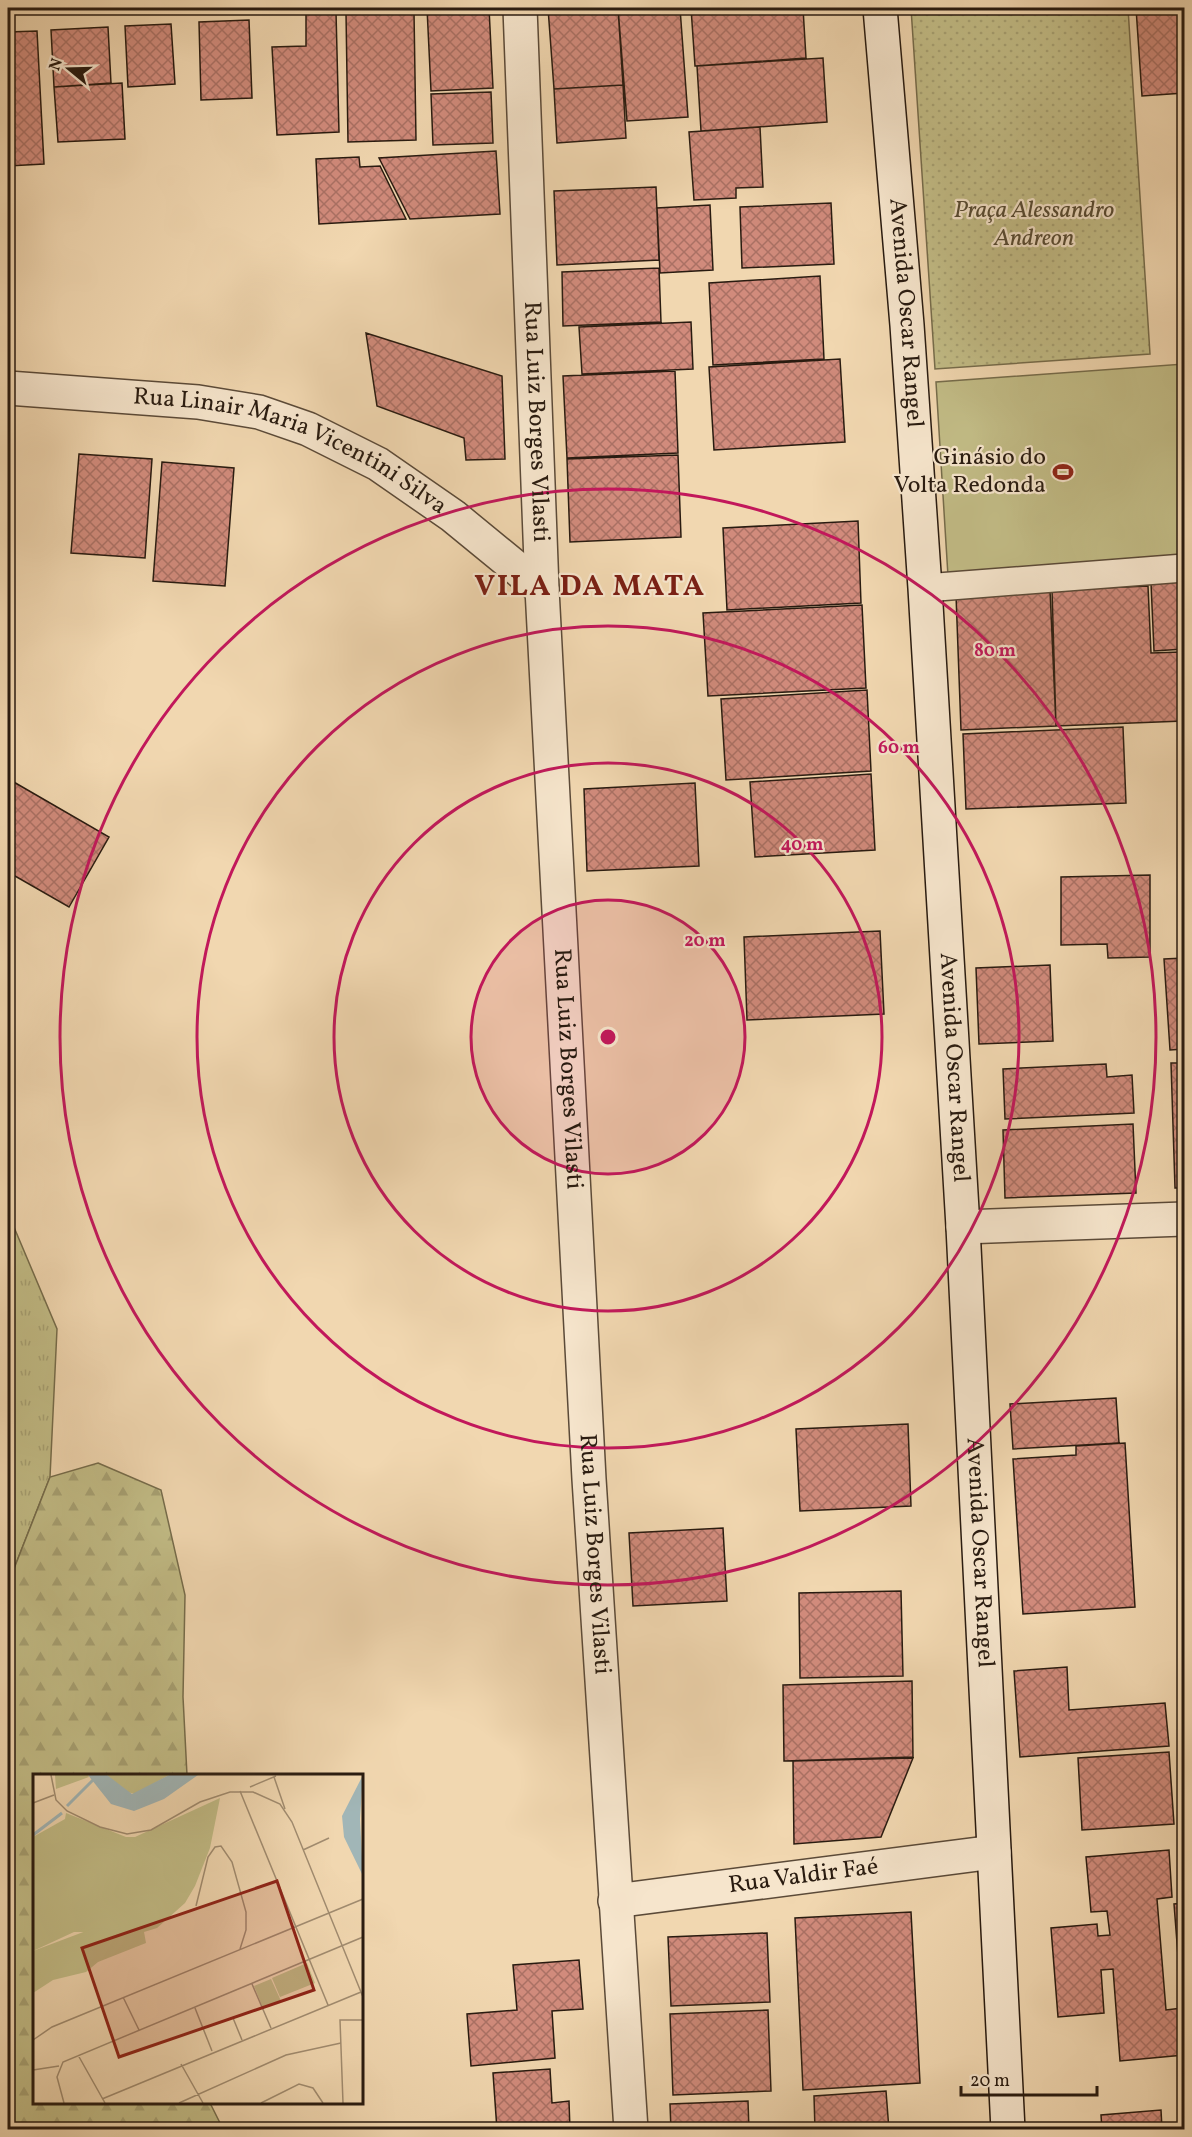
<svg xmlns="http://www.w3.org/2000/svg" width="1192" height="2137" font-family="Vollkorn,serif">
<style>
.grass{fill:url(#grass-tufts);stroke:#766c4b;stroke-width:1.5}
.forest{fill:url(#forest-firs);stroke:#766c4b;stroke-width:1.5}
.park{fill:url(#park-dots);stroke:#766c4b;stroke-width:1.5}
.pitch{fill:#c2bc86;stroke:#766c4b;stroke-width:1.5}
.building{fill:url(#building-cross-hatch);stroke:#291b10;stroke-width:1.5}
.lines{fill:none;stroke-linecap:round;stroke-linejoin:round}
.lane-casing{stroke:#5b4a38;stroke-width:30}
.street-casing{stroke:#5b4a38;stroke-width:36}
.secondary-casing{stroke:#291b10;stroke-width:36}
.lane{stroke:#f6e5cc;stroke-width:27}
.street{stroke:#f6e5cc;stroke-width:33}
.secondary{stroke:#f6e5cc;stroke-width:33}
.ring{fill:none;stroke:#c2185b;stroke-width:3}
.labels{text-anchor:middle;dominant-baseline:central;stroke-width:4.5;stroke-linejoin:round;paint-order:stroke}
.park-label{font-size:24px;font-style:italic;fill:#574b33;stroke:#f6e5cc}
.street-label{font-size:24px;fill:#291b10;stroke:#f6e5cc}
.poi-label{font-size:24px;fill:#291b10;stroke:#f6e5cc;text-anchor:end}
.district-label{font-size:30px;font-weight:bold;letter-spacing:1.5px;fill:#7a1f14;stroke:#f6e5cc}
.inset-river{fill:none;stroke:#a1b6b7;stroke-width:3}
.inset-road{fill:none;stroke:#a18c70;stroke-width:1.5}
.view{fill:#8f2418;fill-opacity:0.15;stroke:#8f2418;stroke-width:3}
.inset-edge{fill:none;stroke:#291b10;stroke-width:3}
.centre{fill:#c2185b;stroke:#f6e5cc;stroke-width:3}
.ring-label{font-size:18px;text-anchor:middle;font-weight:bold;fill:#c2185b;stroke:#f6e5cc;stroke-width:4.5;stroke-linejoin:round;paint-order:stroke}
</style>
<defs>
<pattern id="grass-tufts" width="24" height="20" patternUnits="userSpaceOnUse" patternTransform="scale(1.5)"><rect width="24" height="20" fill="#c2bc86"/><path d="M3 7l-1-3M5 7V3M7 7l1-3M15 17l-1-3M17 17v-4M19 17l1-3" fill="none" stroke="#a7a173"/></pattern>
<pattern id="forest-firs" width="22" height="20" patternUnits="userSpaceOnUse" patternTransform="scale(1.5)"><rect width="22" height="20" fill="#c2bc86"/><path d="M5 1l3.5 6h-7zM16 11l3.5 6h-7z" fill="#a7a173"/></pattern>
<pattern id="park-dots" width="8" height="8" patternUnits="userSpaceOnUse" patternTransform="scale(1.5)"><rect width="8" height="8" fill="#c2bc86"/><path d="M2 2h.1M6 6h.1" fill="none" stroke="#a7a173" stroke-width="1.8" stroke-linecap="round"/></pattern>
<pattern id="building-cross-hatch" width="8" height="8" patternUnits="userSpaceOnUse" patternTransform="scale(1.5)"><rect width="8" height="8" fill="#d18b7c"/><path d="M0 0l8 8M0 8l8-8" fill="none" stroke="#aa7164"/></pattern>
</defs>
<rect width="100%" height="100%" fill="#f1d7b0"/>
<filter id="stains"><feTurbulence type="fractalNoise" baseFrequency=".00333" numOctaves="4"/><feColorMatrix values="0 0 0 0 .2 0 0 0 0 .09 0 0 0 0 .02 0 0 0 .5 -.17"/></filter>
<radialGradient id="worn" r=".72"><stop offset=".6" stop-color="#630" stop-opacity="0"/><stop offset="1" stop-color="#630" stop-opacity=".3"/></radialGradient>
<path class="grass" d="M8 1213 57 1329 50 1477 8 1584Z"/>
<path class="forest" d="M98 1463 161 1490 185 1595 183 1697 187 1775 34 1776V2102L210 2103 223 2129H8V1584L50 1477Z"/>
<path class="park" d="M911 8H1128L1150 354 935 369Z"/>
<path class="pitch" d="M1184 364V563L948 576 936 382Z"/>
<path class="building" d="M427 8H489L493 88 431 91Z
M548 8H618L623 85 554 89Z
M618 8H680L688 117 627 121Z
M691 8H803L806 58 695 66Z
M1136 8H1184V93L1142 96Z
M336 12 339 132 277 135 272 47 306 46V13Z
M414 12 416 140 348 142 346 13Z
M249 20 252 98 201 100 199 22Z
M171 24 175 84 128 87 125 26Z
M108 27 111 83 54 87 51 30Z
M37 31 44 164 8 166V32Z
M823 58 827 122 701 131 697 66Z
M122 83 125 139 58 142 54 87Z
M623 85 626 138 557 143 554 89Z
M491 92 493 143 433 145 431 94Z
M760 127 763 187 736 188V198L694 200 689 132Z
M496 151 500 214 410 219 379 158Z
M359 157 360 167 380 166 406 219 319 224 316 159Z
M656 187 659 260 557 265 554 191Z
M831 203 834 264 742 268 740 207Z
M710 205 713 270 660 273 657 208Z
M659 268 661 322 563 326 562 272Z
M820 276 824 359 713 365 709 283Z
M691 322 693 369 582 374 579 327Z
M366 333 502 376 505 459 466 460 464 438 377 406Z
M840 359 845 442 714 450 709 367Z
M675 371 678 453 567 458 563 376Z
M79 454 152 459 145 558 71 553Z
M678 455 681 537 570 542 567 459Z
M162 462 234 468 225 586 153 581Z
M858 521 861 603 727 610 723 528Z
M1184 582V649L1154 651 1151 583Z
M1148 586 1151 653 1181 652 1183 721 1056 726 1052 590Z
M1050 590 1056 726 961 730 956 595Z
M862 605 866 688 708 696 703 613Z
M867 690 871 771 726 780 721 699Z
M1123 727 1126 803 966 809 963 734Z
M871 774 875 850 755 857 750 782Z
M12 781 109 837 69 907 8 872V788Z
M695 783 699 866 587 871 584 789Z
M1150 875V957L1108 958 1107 944 1061 945V877Z
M880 931 884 1014 747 1020 744 937Z
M1184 958V1049L1170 1050 1164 959Z
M1050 965 1053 1041 979 1044 976 968Z
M1171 1063H1184V1188H1175Z
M1106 1064 1107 1077 1132 1075 1134 1113 1005 1119 1003 1069Z
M1133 1124 1136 1193 1005 1198 1003 1130Z
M1116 1398 1119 1443 1013 1449 1010 1404Z
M908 1424 911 1506 800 1511 796 1429Z
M1125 1443 1135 1607 1023 1614 1013 1459 1076 1455V1446Z
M723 1528 727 1601 633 1606 629 1533Z
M901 1591 903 1676 800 1678 799 1593Z
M1067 1667 1069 1710 1165 1703 1169 1746 1020 1757 1014 1671Z
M912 1681 913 1757 784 1761 783 1685Z
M1169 1752 1174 1824 1082 1830 1078 1758Z
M913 1758 881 1837 794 1844 793 1761Z
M1169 1850 1172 1897 1157 1899 1166 2010 1182 2008 1174 1904 1184 1903V2055L1120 2061 1113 1969 1101 1970 1104 2013 1058 2017 1051 1928 1097 1924 1098 1936 1110 1935 1107 1911 1091 1912 1086 1857Z
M911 1912 920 2083 803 2090 795 1918Z
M767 1933 770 2002 671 2006 668 1937Z
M579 1960 583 2009 552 2011 555 2058 471 2066 467 2014 517 2010 513 1965Z
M768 2010 771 2091 673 2095 670 2014Z
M550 2069 552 2103 569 2101 570 2130H497L493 2073Z
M886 2091 889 2130H815L814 2096Z
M748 2101 749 2130H671L670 2104Z
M1161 2110 1162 2129 1184 2127V2130H1102L1101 2115Z"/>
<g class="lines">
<g class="lane-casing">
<path id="lane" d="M925 588 1184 568"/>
</g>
<g class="street-casing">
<g id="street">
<path id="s1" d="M520 8 542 589 589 1479 631 2130"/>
<path id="s2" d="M8 388 198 402 259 412 308 429 378 464 453 516 542 589"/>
<path d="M963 1227 1184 1219"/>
<path id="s3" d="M615 1901 994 1852"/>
</g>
</g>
<g class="secondary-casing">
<g id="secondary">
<path id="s4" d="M880 8 907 325 925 588 963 1227 1008 2130"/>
</g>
</g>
<use href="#lane" class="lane"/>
<use href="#street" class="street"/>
<use href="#secondary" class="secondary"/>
</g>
<circle cx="608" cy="1037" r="137" fill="#c2185b" fill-opacity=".12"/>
<g class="ring">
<circle cx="608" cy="1037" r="137"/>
<circle cx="608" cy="1037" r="274"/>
<circle cx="608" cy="1037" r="411"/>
<circle cx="608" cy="1037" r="548"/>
</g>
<defs>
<g id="stadium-bare" transform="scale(1.62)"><path d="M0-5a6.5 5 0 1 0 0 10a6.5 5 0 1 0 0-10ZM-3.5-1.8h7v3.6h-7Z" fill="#8f2418" stroke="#f6e5cc" stroke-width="2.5" paint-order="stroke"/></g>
</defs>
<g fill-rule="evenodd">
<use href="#stadium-bare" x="1063" y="472"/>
</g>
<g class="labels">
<g class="park-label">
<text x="1034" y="211">Praça Alessandro<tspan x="1034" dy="28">Andreon</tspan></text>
</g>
<g class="street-label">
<text stroke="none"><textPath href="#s4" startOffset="306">Avenida Oscar Rangel</textPath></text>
<text stroke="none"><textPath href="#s1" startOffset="414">Rua Luiz Borges Vilasti</textPath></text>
<text stroke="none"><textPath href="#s2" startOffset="294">Rua Linair Maria Vicentini Silva</textPath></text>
<text stroke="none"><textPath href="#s4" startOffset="1062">Avenida Oscar Rangel</textPath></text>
<text stroke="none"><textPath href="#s1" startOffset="1062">Rua Luiz Borges Vilasti</textPath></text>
<text stroke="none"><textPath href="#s4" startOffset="1548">Avenida Oscar Rangel</textPath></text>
<text stroke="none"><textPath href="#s1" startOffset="1548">Rua Luiz Borges Vilasti</textPath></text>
<text stroke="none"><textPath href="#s3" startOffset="190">Rua Valdir Faé</textPath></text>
</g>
<g class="poi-label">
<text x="1046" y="458">Ginásio do<tspan x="1046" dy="28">Volta Redonda</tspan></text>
</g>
<g class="district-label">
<text x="590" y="587">VILA DA MATA</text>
</g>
</g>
<g transform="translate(33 1774)">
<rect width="330" height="330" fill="#f1d7b0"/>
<path d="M22 1H55L56 3 23 15ZM187 24 177 74 162 112 152 129 124 154 111 158H41L0 177V63L32 45 33 39 93 63H102Z" fill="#c2bc86"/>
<path d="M74 1H136L102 20 90 17ZM61 154 111 158 113 169 65 188 53 198 20 206 0 219V177Z" fill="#c2bc86"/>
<path d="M274 189 282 209 247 223 239 204Z" fill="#c2bc86"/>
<path d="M238 205 248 227 230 234 221 212Z" fill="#c2bc86"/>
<path d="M55 1H74L99 20 136 1H165L131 25 101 37 78 30ZM330 1 327 45 330 102 311 63 309 42Z" fill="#a1b6b7"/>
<path class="inset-river" d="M34 32 60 6M0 61 29 39"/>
<path class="inset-road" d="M18 1 23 26 34 37 67 53 94 60 118 56 167 28 197 18H220L247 30 259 48 330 223M241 3 252 35M217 13 243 2M207 17 295 231M0 29 21 21M270 76 296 64M163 132 175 83 182 73 188 72 199 88 213 138V156L207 175M219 210 238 254M90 223 106 256M162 234 179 277M200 244 209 266M0 266 19 253 330 125M45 281 72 329M148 290 170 329M0 296 26 292M69 325 328 218M31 329 24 303 30 288 330 163M146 329 253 281 308 269M228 329 266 310 280 314 290 329M310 329 307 246H330"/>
<path class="view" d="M244 107 281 216 86 283 49 174Z"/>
<rect width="330" height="330" class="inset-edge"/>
</g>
<circle cx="608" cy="1037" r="9" class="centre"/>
<g class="ring-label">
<text x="995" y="656">80 m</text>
<text x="899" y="753">60 m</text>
<text x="802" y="850">40 m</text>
<text x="705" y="946">20 m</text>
</g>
<rect width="1192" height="2137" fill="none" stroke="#f1d7b0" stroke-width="30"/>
<rect x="9" y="9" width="1174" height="2119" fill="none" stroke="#291b10" stroke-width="3"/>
<rect x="15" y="15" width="1162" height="2107" fill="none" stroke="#291b10" stroke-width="1.5"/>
<g transform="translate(69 69) rotate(289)" stroke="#f6e5cc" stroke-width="4.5" paint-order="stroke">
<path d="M0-4.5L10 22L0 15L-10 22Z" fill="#291b10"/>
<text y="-9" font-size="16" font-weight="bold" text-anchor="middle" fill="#291b10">N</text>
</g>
<path d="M961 2086v9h136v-9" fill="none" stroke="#291b10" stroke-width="3"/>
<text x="970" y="2086" font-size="18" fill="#291b10" stroke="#f6e5cc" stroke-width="4.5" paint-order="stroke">20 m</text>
<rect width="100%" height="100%" filter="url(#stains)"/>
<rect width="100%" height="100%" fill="url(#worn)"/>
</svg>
